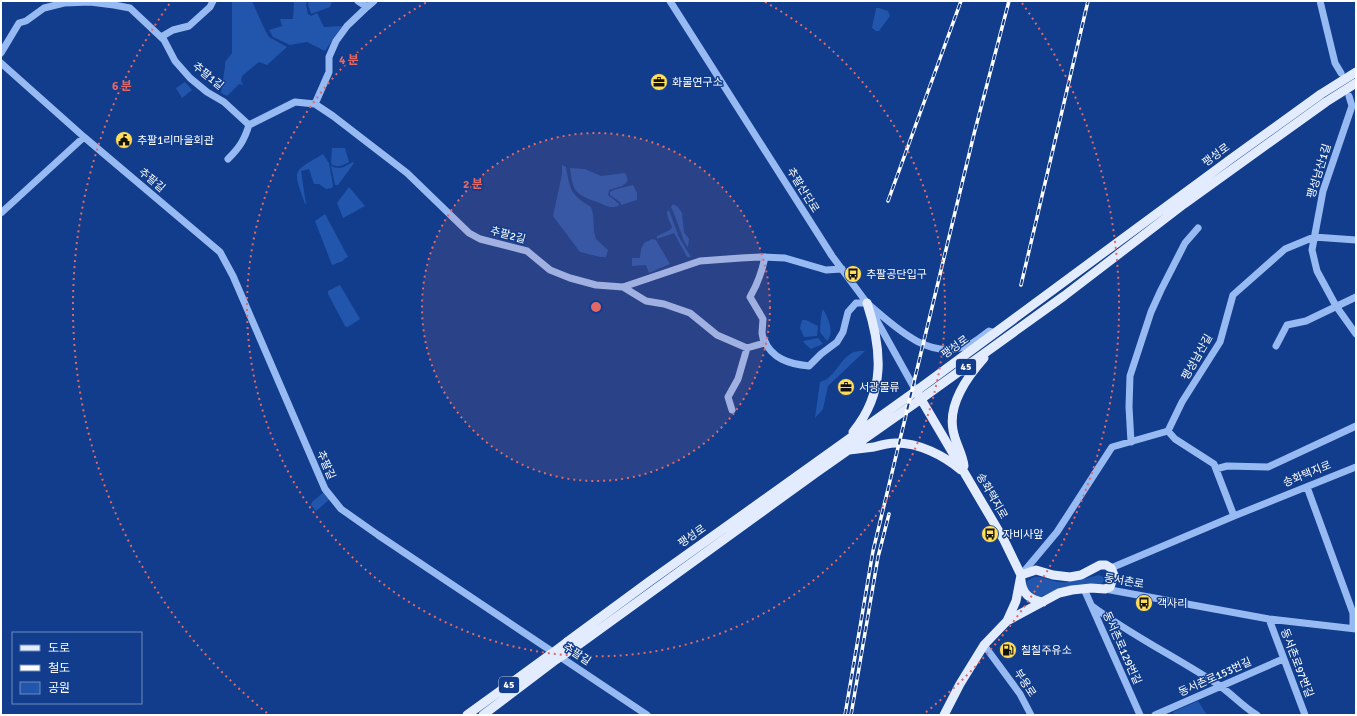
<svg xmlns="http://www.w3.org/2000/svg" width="1357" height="716" font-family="Signika,'Noto Sans KR',sans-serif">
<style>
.green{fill:#2255ac}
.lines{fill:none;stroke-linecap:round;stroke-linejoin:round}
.minor{stroke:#98baf2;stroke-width:7}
.major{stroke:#e3ecff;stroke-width:9}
.rail-casing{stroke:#fff;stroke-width:3.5}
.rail{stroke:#113d8c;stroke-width:2;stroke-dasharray:6;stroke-linecap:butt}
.major-bridge{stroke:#e3ecff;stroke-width:9}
.ring{fill:none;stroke:#e26868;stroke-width:2;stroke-dasharray:2 4}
.labels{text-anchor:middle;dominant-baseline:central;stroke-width:3;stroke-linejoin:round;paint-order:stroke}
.shield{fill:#113d8c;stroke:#b8c5dc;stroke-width:1}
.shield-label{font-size:10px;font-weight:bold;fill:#fff}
.street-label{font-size:11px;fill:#fff;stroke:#113d8c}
.poi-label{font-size:11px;fill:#fff;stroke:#113d8c;text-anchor:start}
.centre{fill:#e26868;stroke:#113d8c;stroke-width:2}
.ring-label{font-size:12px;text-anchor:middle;font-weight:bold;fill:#e26868;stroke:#113d8c;stroke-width:3;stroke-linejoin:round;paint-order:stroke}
</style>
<rect width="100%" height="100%" fill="#113d8c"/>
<path class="green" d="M232 1H252L264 28 269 37 287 47 267 65 259 62 242 76 241 81 243 85 239 84 227 96 221 93 225 67V62L232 53Z
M294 1H307L306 5 308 14 311 16 317 13 324 27 342 26 325 51 307 42 290 45 273 37 269 30 282 26 280 19H293Z
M309 1H332L330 7 311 14 308 4Z
M876 8H879L888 11 890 16 879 31H876L872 28Z
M185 82 192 90 182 98 176 88Z
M332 148H345L349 162C342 166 338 168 331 164Z
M323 154 329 163 333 185 332 188 326 189 319 184H314L309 169 301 171 306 204H305C293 169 291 173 323 154Z
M353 162 354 163 338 185H335L331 166C340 170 344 167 353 162Z
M562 165 566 167C570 190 571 195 591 207L593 214 594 231 596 239 608 250 606 257H600L580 252 553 216 562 174Z
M570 168 585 169 601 176 625 173 628 180 626 183 622 186 609 190 608 195 619 204 618 206C609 209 605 205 597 202 574 194 573 191 570 168Z
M633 185 637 193V200L621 205 620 202 610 195V192L613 190Z
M349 187 365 206 343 218 337 203Z
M673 204 678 207 682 213 684 232 689 239 688 248 684 241 673 211 671 207Z
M669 210 679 237 691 257H687L674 233 657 239V236L670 230 672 227 668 218 667 212Z
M325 214 348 257 344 259 343 261 332 265 315 221Z
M652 239 656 240 670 264 649 273 646 265 632 266V258H640L641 249 644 243Z
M340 285 360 319 348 327 345 326 328 294V291Z
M823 309C828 318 835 332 827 341L820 332C820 326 821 313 823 309Z
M802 320H806L818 326 817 336 804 337 800 328Z
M818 338 823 344 811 349 805 344 803 341Z
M865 351 828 386 823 409 815 418 820 382C835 378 839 360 852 353 855 351 861 351 865 351Z
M325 491 331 498 316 511 311 505 312 502Z
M1099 575 1103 577 1104 581 1101 584 1085 585 1055 591 1040 597H1033L1025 588 1027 581 1034 577C1042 576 1050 581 1059 582 1073 583 1086 578 1099 575Z
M1198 701 1207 715H1174L1173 712Z"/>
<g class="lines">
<path class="minor" d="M358 1 367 7 374 1
M670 1 832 256 867 303 916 391
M1320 1 1335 63 1341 73
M161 37 173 30 189 26 210 7 213 1
M1 53 19 23 26 21 44 8 64 3 90 2 114 5 130 8 164 40 175 61 190 78 207 92 224 102 249 125
M1 63 84 137 220 252 233 276 325 489 341 509 378 535 647 715
M1349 96 1352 106 1323 191 1312 250 1317 271 1336 306 1356 334
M315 104 329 72V57L336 41 347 26 367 7
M228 159C239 148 244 141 249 125L295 102 315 104 333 116 407 173 469 233 480 239 527 251 550 270 570 278 596 285 623 287 700 261 741 258 760 257 785 258 826 270 842 269
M1 213 84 137
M623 287 646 301 664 304 690 313 717 335 747 348
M764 339C771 359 790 364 809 366L821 354 837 342 843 332 848 312 856 303H867C893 325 928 361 966 346 975 343 982 336 989 331L996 333
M1276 346 1287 325 1306 321 1356 297
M732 410 728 397 738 379 747 348 764 343 762 333 763 319 750 297C757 285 762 272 765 257
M1168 431 1175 439 1214 464 1234 516
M1131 442 1129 407 1130 376 1151 312 1161 290 1185 243 1198 228
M1216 469 1227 466 1268 467 1356 426
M1307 487 1353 613V624L1356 627
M1111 568 1234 516 1356 467
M1021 575 1057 532 1112 447 1168 431 1182 402 1220 342 1233 295 1285 249 1314 237 1356 240
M1084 589 1140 715
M1105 589 1269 619 1356 629
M1092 606C1132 636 1178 658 1220 686 1233 695 1243 707 1257 715
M1269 619 1305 715
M984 645 1020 694 1031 715
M1155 715 1283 659"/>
<path class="major" d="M918 394 1004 540 1021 575
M853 432C886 392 882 349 867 303
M849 450C857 449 866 448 874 447 881 445 888 443 896 443 919 443 943 455 961 470
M964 466C963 454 955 443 953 430 948 404 968 376 984 358
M1021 580C1022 594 1030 600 1043 602
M1007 621 1016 601 1021 575
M567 642 650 581 916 391 1232 158 1321 94 1356 72
M574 648 817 472 921 399 1064 296 1184 204 1326 102 1356 83
M467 715 551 654
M483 715 557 659
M944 715 960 684 984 645 1007 621 1059 593 1072 590 1091 588 1105 589 1110 587 1114 575 1111 568 1106 565H1100L1081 575 1070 577 1053 575 1036 570 1021 575"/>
<g class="rail-casing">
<path id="rail" d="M888 201 961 1
M1021 285 1088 1
M845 715 873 551 974 134 1009 1
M851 715 878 557 889 514"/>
</g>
<use href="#rail" class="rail"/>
<path class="major-bridge" d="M551 654 567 642
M557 659 574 648"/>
</g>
<circle cx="596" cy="307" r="174" fill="#e26868" fill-opacity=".12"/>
<g class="ring">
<circle cx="596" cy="307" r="174"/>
<path d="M765 2A349 349 0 1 1 427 2"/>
<path d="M267 713A523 523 0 0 1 170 3M1022 3A523 523 0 0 1 925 713"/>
</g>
<defs>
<g id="office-disc" transform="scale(0.9)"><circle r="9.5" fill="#ffdc59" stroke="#113d8c"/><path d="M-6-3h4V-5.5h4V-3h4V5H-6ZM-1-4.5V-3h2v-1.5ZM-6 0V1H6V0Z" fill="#111"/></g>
<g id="civic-disc" transform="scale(0.9)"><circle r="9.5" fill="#ffdc59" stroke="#113d8c"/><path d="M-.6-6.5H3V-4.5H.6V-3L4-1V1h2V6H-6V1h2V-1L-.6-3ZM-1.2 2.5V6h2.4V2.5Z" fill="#111"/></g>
<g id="bus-disc" transform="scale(0.9)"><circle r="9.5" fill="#ffdc59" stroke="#113d8c"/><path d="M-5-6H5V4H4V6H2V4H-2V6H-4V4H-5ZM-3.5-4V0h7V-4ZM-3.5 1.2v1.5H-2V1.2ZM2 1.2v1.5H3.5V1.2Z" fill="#111"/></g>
<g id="fuel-disc" transform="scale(0.9)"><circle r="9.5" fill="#ffdc59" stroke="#113d8c"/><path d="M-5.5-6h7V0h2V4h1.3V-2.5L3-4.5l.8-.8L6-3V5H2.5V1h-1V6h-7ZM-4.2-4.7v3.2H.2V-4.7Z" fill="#111"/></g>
</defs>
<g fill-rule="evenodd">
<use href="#office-disc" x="659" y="82"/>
<use href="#civic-disc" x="124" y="140"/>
<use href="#bus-disc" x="853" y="274"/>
<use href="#office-disc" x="846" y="387"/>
<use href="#bus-disc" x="990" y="534"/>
<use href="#bus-disc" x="1144" y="603"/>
<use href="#fuel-disc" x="1008" y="650"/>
</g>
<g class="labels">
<g class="shield">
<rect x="956" y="359" width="20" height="16" rx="3"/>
<rect x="499" y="677" width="20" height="16" rx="3"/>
</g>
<g class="shield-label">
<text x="966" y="367">45</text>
<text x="509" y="685">45</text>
</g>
<g class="street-label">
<text transform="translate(208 76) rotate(39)">추팔1길</text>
<text transform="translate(1216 155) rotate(-36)">팽성로</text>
<text transform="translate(1319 171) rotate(-73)">팽성남산1길</text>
<text transform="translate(152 180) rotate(40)">추팔길</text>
<text transform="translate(803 190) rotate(58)">추팔산단로</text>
<text transform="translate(508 235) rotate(15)">추팔2길</text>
<text transform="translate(955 347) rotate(-36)">팽성로</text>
<text transform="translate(1197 357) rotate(-60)">팽성남산길</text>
<text transform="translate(326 465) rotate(66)">추팔길</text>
<text transform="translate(1307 474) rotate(-22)">송화택지로</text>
<text transform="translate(992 496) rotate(60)">송화택지로</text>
<text transform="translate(692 536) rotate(-35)">팽성로</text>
<text transform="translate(1124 581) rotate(10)">동서촌로</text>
<text transform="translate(1122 648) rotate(66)">동서촌로129번길</text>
<text transform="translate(577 654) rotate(34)">추팔길</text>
<text transform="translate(1297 663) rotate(69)">동서촌로97번길</text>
<text transform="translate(1215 677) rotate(-24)">동서촌로153번길</text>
<text transform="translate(1025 683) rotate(57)">부용로</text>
</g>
<g class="poi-label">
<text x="672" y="82">화물연구소</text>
<text x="137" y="140">추팔1리마을회관</text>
<text x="866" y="274">추팔공단입구</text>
<text x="859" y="387">서광물류</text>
<text x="1003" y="534">자비사앞</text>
<text x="1157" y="603">객사리</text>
<text x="1021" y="650">칠칠주유소</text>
</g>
</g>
<circle cx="596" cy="307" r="6" class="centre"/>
<g class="ring-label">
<text x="349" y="64">4 분</text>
<text x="122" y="90">6 분</text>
<text x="473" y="188">2 분</text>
</g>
<rect width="1357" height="716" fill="none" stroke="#ffffff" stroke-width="4"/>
<rect x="12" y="632" width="130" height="72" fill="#113d8c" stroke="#708bba"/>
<rect x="20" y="645" width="20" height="6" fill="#e3ecff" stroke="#708bba"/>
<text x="48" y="652" font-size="12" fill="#ffffff">도로</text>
<rect x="20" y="665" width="20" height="6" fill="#ffffff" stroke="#708bba"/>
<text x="48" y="672" font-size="12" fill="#ffffff">철도</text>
<rect x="20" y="682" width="20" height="12" fill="#2255ac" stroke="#708bba"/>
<text x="48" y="692" font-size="12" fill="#ffffff">공원</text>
</svg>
